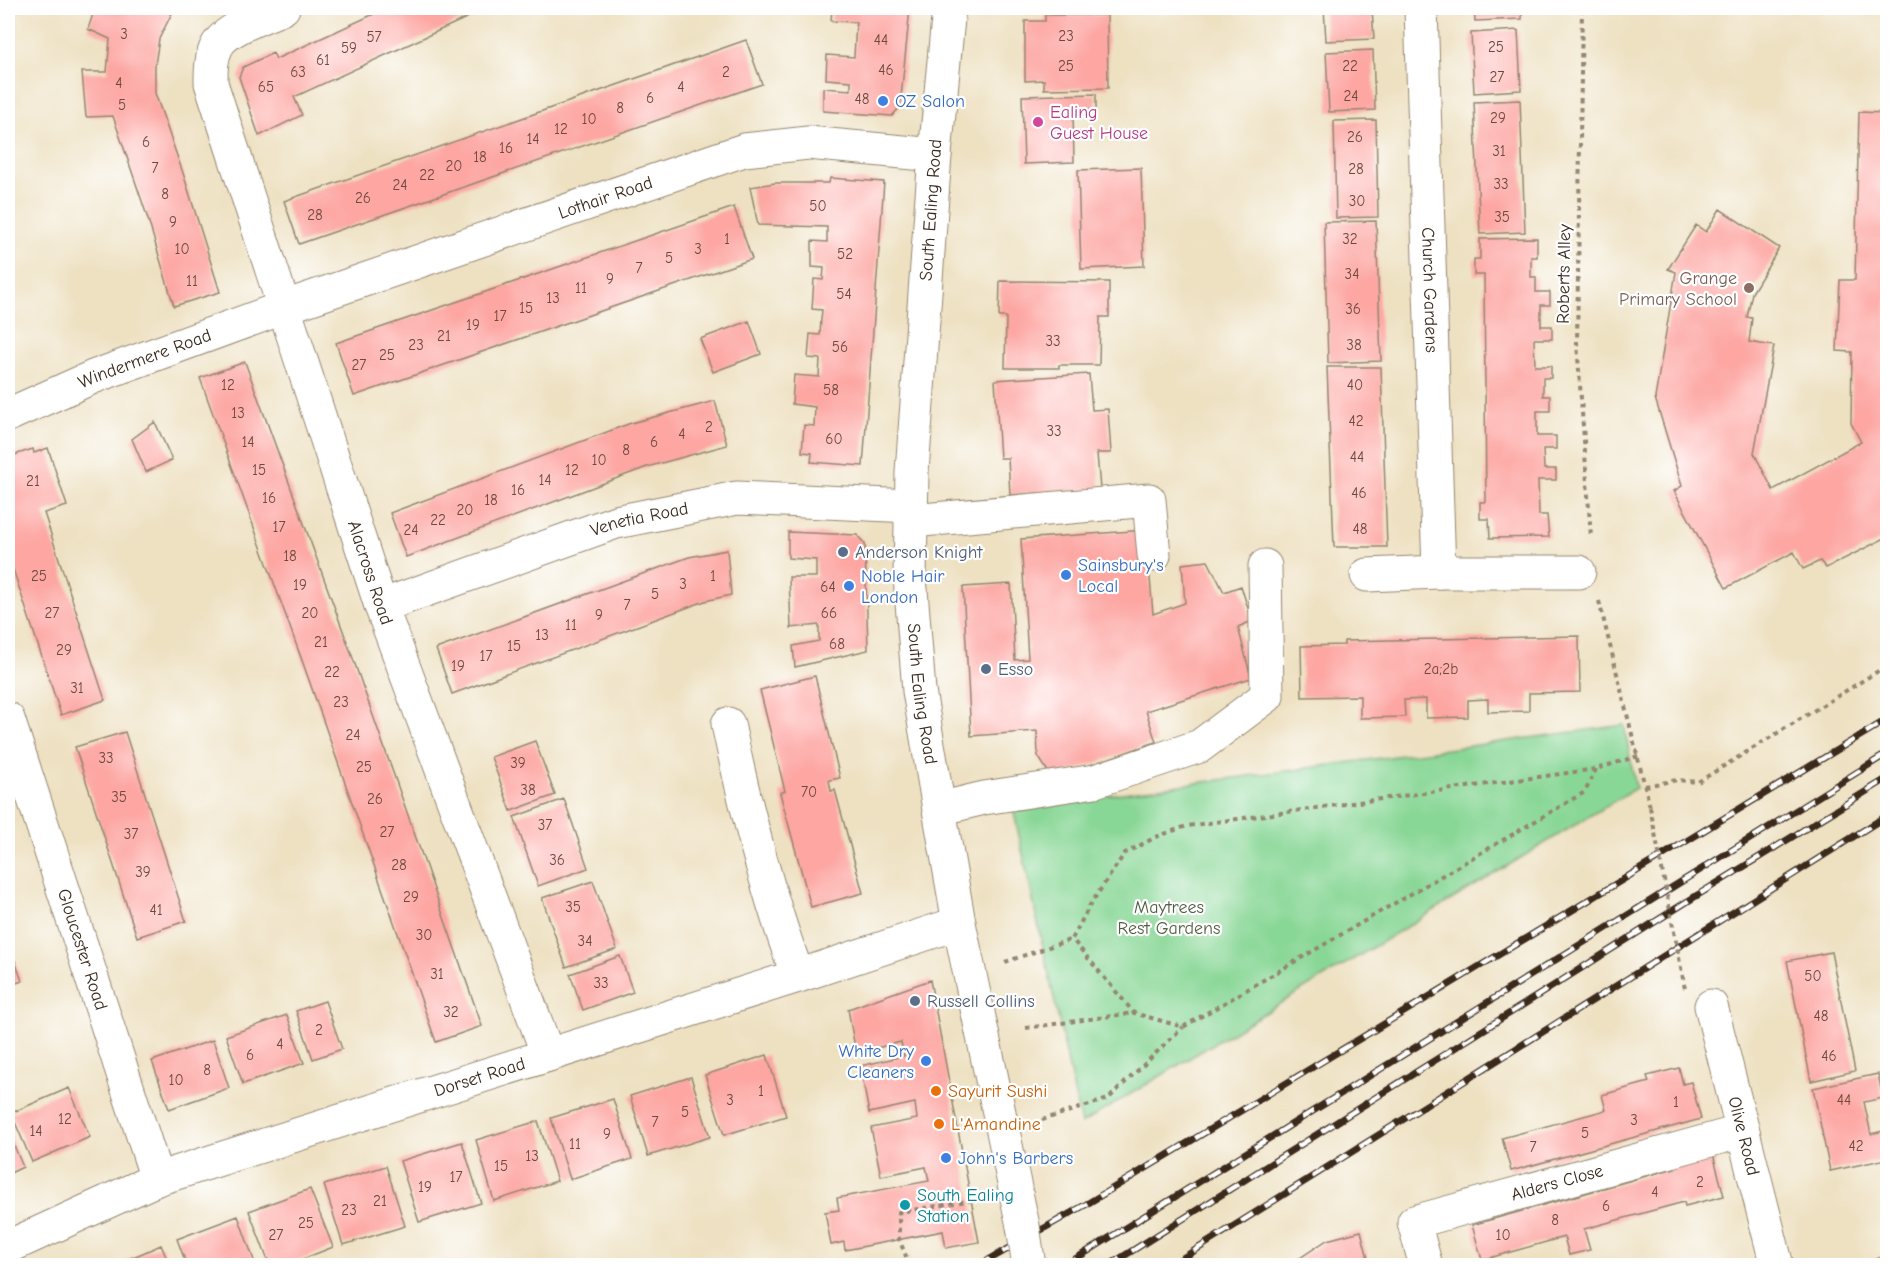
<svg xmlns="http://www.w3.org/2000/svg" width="1895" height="1273" font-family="'Comic Neue',sans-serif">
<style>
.green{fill:#89d796;stroke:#62805a;stroke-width:1.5}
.building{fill:#fda6a2}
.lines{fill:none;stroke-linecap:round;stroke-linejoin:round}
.minor-casing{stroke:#948670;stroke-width:35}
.major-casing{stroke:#948670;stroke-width:35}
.path{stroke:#948670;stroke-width:4;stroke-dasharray:4.5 4.5;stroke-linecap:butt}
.minor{stroke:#fff;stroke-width:33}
.major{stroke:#fff;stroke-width:33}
.rail-casing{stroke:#3b2a1e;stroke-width:7}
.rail{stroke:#fff;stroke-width:4.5;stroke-dasharray:14;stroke-linecap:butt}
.major-bridge-casing{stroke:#948670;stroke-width:35;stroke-linecap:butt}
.path-bridge{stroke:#948670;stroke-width:4;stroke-dasharray:4.5 4.5;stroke-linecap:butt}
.major-bridge{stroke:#fff;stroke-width:33}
.shop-dot{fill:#3f7fe0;stroke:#fff;stroke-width:2}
.hotel-dot{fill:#d1479c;stroke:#fff;stroke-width:2}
.education-dot{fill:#8d6e63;stroke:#fff;stroke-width:2}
.service-dot{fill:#5c6f8a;stroke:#fff;stroke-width:2}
.food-dot{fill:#e8710a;stroke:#fff;stroke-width:2}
.culture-dot{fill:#0f9aa8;stroke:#fff;stroke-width:2}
.labels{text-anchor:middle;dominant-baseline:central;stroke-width:4.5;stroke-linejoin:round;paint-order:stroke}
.number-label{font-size:15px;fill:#6c493f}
.shop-label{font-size:18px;fill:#366cbe;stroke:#fff;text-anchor:start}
.hotel-label{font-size:18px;fill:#b23c85;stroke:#fff;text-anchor:start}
.street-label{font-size:18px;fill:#3b2a1e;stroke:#fff}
.education-label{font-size:18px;fill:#785e54;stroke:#fff;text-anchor:end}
.service-label{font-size:18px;fill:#4e5e75;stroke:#fff;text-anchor:start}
.park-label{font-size:18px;fill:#525e42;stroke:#fff}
.food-label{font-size:18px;fill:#c56008;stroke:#fff;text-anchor:start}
.culture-label{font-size:18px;fill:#0d838f;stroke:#fff;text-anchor:start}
</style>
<rect width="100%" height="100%" fill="#fff"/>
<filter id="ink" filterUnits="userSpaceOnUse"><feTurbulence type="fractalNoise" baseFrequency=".0167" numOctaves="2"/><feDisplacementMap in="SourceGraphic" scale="12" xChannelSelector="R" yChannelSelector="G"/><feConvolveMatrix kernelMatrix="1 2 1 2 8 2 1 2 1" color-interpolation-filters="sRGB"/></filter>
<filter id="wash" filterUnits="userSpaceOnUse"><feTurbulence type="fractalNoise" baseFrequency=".008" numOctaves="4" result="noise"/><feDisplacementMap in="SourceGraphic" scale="24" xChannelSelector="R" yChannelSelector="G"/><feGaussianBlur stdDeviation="1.35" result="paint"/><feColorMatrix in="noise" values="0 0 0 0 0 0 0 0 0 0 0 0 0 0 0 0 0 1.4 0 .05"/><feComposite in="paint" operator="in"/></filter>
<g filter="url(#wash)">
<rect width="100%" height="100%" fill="#eee1c2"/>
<path class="green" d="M1624 725 1636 788 1081 1124 1013 808Z"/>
<g id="blocks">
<path class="building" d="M95 8H181L172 13 159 39 155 65V93L183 173 220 292 174 306 147 216 113 116 86 117 82 72H107L110 39 88 29Z
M387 8H488L294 97 302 115 259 136 239 77 243 67 273 53 276 59Z
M832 8H910L900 107 892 116 823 111V88L851 90V81L826 79 827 55 854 57 856 22 831 21Z
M1324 8H1372L1374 39 1326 41Z
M1474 8H1522V19L1475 21Z
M1045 15H1107L1108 88 1044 89V80L1025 81V21H1045Z
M1518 30 1521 90 1474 93 1471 33Z
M746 40 762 84 299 244 284 201Z
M1373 50 1375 110 1329 112 1326 52Z
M1096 94V110H1073L1074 162 1024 164 1022 96Z
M1520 100 1525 232 1480 234 1474 102Z
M1859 112 1887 113V521L1883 524 1887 532V537L1826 568 1820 561 1803 569 1794 552 1726 588 1674 491 1682 486 1655 398 1676 272 1668 269 1696 225 1706 232 1720 209 1779 248 1752 293 1747 317 1752 318 1749 342 1774 346 1754 453 1773 490 1861 442 1851 423 1852 352 1837 351 1840 280H1855Z
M1376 120 1378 217 1336 218 1334 121Z
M1141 168 1144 266 1081 269 1078 170Z
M830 178 884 182 863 466 811 462 812 453 802 452 804 425 814 426 815 407 792 404 794 375 819 377 820 359 808 358 810 334 820 335 821 319 822 310 812 309 814 279 823 280 824 268 812 267V241L827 242V227L758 225 750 187 775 183H829Z
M734 207 752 259 354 396 336 343Z
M1376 221 1381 361 1328 363 1324 222Z
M1537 238V257H1531V277H1536V292H1550V305H1541V326H1552V339H1534L1535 366H1551V378H1543V396H1550V411H1537V436H1556V449H1543L1544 469H1556V480H1538L1539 515H1547L1549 537 1490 538 1489 519H1480V502H1486L1484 275H1474V259H1480V239Z
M1000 281 1109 282V317H1100L1099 365H1059V368H1005L1006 317H999Z
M749 321 761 354 713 372 700 339Z
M245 362 350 650 482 1026 436 1042 304 666 200 378Z
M1327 367H1381L1387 547H1334Z
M1089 374 1092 410 1108 409 1111 453H1097L1100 489 1010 495 1008 458H1000L995 380Z
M715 401 727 445 647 467 406 557 390 513 631 423Z
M155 422 172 460 146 472 132 439Z
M48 448 67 506 44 513 105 700 61 715 8 554V457L33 449 34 453Z
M1146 530 1153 614 1185 603 1182 564 1208 561 1224 592 1241 586 1252 621 1238 627 1251 678 1146 711 1156 742 1052 778 1038 756 1037 731 971 736 963 587 1011 584 1015 660 1028 659 1021 539Z
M788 532 857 535 865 544 868 650 795 667 793 646 819 641V625L791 628 789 577H816V560L788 558Z
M727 550 731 595 705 601 452 694 436 649 689 557Z
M1579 636 1580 692 1529 693V711L1488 712V699L1468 700V717L1426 718V699L1404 700 1405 717 1360 718V696L1302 697 1301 646 1344 645V641Z
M815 676 840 778 829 780 831 791 835 790 863 893 811 907 780 793 785 791 760 690Z
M125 732 186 921 137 937 75 747Z
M535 741 555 795 511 811 491 757Z
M564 799 588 868 538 886 514 817Z
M593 881 617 949 566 967 542 898Z
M8 941 22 981 8 986Z
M1831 952 1855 1071 1811 1081 1787 961Z
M620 956 633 992 583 1010 570 974Z
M930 980 979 1242 946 1248 943 1231 845 1250 844 1242 831 1245 825 1212 839 1210 837 1198 929 1181 926 1167 881 1176 871 1128 917 1119 915 1103 869 1113 860 1066 904 1056 901 1042 856 1053 848 1009Z
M325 1001 342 1049 313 1059 296 1011Z
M287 1015 304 1063 243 1084 226 1036Z
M213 1040 229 1088 169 1109 152 1061Z
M767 1055 786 1116 724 1135 705 1075Z
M1679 1068 1683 1084 1691 1082 1701 1119 1511 1171 1502 1138 1606 1110 1602 1095 1649 1082 1647 1076Z
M1878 1074 1883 1098 1864 1102 1871 1134 1887 1130V1159L1830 1171 1813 1088Z
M691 1077 710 1137 648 1156 630 1096Z
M69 1088 90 1137 32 1162 11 1113Z
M613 1099 632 1159 570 1179 551 1118Z
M538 1121 557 1181 494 1201 476 1140Z
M8 1131 23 1167 8 1174Z
M462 1142 481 1203 419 1222 400 1161Z
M1713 1154 1724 1196 1685 1206 1684 1202 1584 1229 1590 1250 1569 1255 1564 1237 1482 1260 1472 1225 1675 1168 1674 1165Z
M386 1166 405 1226 343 1245 324 1185Z
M310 1189 333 1247 285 1266H270L249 1211Z
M238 1216 256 1266H187L177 1239Z
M1361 1231 1370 1266H1288L1327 1240Z
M161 1245 170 1266H113L131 1258Z
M1887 1255V1266H1860V1265Z"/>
</g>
</g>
<g filter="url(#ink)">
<use href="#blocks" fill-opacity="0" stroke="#948670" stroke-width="1.5"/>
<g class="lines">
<g class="minor-casing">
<g id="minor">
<path id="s1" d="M283 8C265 16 226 28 217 46 211 57 211 70 211 83L381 606 548 1055"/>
<path id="s2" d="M1421 8 1439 572H1579"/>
<path id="s3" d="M8 415 93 377 285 307 744 150 808 143 935 155"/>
<path d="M911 521 1149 500 1154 555"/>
<path d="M1367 575 1439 572"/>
<path id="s4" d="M381 606 616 522 737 498 911 506"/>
<path id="s5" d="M8 719 157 1179"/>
<path d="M728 724C746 810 767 894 798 976"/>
<path d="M939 809 984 798 1095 781 1200 746 1267 696 1265 566"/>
<path id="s6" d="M1711 1006 1777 1266"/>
<path id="s7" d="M8 1247 157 1179 798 976 959 923"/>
<path id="s8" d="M1426 1266 1414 1222 1743 1131"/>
</g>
</g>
<g class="major-casing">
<g id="major">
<path id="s9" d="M949 8 935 155 912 472 910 577 919 691 939 809 959 923 1023 1226"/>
</g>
</g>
<path class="path" d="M1582 8 1577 343 1591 537
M1599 601 1650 807
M1596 769 1585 792 1183 1027 1134 1013 1072 939 1090 905 1125 853 1156 837 1187 826 1596 769 1638 756
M1645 786 1677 780 1698 782 1888 665
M1005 962 1072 939
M1026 1028 1133 1013
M1042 1120 1108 1099 1183 1027
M910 1266 899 1239V1212L980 1199"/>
<use href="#minor" class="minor"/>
<use href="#major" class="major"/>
<g class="rail-casing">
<path id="rail" d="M978 1266 1085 1205 1888 719
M1064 1266 1888 753
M1108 1266 1696 896 1888 778
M1170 1266 1888 815"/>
</g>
<use href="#rail" class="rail"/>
<g class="major-bridge-casing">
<path id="major-bridge" d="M1023 1226 1029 1266"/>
</g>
<path class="path-bridge" d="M1650 807 1685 989"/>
<use href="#major-bridge" class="major-bridge"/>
</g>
</g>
<g class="shop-dot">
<circle cx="883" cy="101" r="6"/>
<circle cx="1066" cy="575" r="6"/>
<circle cx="849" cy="586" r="6"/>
<circle cx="926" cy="1061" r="6"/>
<circle cx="946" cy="1158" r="6"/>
</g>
<circle class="hotel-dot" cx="1038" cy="122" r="6"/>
<circle class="education-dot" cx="1749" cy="288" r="6"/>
<g class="service-dot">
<circle cx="843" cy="552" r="6"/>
<circle cx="986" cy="669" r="6"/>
<circle cx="915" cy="1001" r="6"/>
</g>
<g class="food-dot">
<circle cx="936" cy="1091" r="6"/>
<circle cx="939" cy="1124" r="6"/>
</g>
<circle class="culture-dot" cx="905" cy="1205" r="6"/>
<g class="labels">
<g class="number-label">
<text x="124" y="34">3</text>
<text x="1066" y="36">23</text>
<text x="374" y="37">57</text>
<text x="881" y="40">44</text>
<text x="1496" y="47">25</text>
<text x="349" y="48">59</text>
<text x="323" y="60">61</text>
<text x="1066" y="66">25</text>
<text x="1350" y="66">22</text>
<text x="886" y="70">46</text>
<text x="298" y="72">63</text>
<text x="726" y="72">2</text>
<text x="1497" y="77">27</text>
<text x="119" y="83">4</text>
<text x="266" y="87">65</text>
<text x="681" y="87">4</text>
<text x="1351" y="96">24</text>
<text x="650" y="98">6</text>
<text x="862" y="99">48</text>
<text x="122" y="105">5</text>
<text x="620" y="108">8</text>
<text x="1498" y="118">29</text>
<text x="589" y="119">10</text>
<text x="561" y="129">12</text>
<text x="1355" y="137">26</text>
<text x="533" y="139">14</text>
<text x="146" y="142">6</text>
<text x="506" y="148">16</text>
<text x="1499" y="151">31</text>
<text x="480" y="157">18</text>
<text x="454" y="166">20</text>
<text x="155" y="168">7</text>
<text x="1356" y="169">28</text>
<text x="427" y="175">22</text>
<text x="1501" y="184">33</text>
<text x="400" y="185">24</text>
<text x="165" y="194">8</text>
<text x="363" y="198">26</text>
<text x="1357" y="201">30</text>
<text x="818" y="206">50</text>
<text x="315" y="215">28</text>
<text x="1502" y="217">35</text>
<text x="173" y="222">9</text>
<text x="727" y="239">1</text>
<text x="1350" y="239">32</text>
<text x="182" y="249">10</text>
<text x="698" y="249">3</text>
<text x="845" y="254">52</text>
<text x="669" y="258">5</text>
<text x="639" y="268">7</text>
<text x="1352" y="274">34</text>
<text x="610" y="279">9</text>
<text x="192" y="281">11</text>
<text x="581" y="288">11</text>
<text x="844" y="294">54</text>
<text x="553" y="298">13</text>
<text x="526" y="308">15</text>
<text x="1353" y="309">36</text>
<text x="500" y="316">17</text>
<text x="473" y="325">19</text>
<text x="444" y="336">21</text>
<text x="1053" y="341">33</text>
<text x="416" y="345">23</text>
<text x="1354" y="345">38</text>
<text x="840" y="347">56</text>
<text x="387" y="355">25</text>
<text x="359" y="365">27</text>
<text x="228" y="385">12</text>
<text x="1355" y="385">40</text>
<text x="831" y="390">58</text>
<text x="238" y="413">13</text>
<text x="1356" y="421">42</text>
<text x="709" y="427">2</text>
<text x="1054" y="431">33</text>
<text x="682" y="434">4</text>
<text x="834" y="439">60</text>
<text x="248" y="442">14</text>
<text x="654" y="442">6</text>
<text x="626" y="450">8</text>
<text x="1357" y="457">44</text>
<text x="599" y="460">10</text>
<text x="259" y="470">15</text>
<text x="572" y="470">12</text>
<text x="545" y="480">14</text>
<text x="33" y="481">21</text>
<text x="518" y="490">16</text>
<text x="1359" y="493">46</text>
<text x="269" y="498">16</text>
<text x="491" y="500">18</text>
<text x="465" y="510">20</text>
<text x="438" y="520">22</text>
<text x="279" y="527">17</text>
<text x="1360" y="529">48</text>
<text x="411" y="530">24</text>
<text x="290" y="556">18</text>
<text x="39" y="576">25</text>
<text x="713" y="576">1</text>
<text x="683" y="584">3</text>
<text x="300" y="585">19</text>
<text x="828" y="587">64</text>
<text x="655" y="594">5</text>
<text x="627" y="605">7</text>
<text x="52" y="613">27</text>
<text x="310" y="613">20</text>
<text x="829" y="613">66</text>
<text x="599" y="615">9</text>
<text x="571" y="625">11</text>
<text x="542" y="635">13</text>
<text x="321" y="642">21</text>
<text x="837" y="644">68</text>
<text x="514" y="646">15</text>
<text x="64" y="650">29</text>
<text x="486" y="656">17</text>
<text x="458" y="666">19</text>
<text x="1441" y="669">2a;2b</text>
<text x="332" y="672">22</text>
<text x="77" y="688">31</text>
<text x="341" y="702">23</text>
<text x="353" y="735">24</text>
<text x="106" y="758">33</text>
<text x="518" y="763">39</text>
<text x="364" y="767">25</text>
<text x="528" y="790">38</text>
<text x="809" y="792">70</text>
<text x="119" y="797">35</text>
<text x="375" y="799">26</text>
<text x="545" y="825">37</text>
<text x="387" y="832">27</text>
<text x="131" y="834">37</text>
<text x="557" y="860">36</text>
<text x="399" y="865">28</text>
<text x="143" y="872">39</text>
<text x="411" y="897">29</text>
<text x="573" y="907">35</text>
<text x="156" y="910">41</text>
<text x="424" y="935">30</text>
<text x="585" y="941">34</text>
<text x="437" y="974">31</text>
<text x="1813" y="976">50</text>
<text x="601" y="983">33</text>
<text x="451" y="1012">32</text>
<text x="1821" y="1016">48</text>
<text x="319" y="1030">2</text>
<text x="280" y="1044">4</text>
<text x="250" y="1055">6</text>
<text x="1829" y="1056">46</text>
<text x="207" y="1070">8</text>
<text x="176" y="1080">10</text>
<text x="761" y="1091">1</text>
<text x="730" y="1100">3</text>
<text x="1844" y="1100">44</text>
<text x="1676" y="1102">1</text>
<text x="685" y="1112">5</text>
<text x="65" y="1119">12</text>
<text x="1634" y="1120">3</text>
<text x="655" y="1122">7</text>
<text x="36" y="1131">14</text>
<text x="1585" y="1133">5</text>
<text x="607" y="1134">9</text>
<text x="575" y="1144">11</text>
<text x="1856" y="1146">42</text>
<text x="1533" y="1147">7</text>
<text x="532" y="1156">13</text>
<text x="501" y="1166">15</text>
<text x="456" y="1177">17</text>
<text x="1700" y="1182">2</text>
<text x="425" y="1187">19</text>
<text x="1655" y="1192">4</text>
<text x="380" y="1201">21</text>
<text x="1606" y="1206">6</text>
<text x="349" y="1210">23</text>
<text x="1555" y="1220">8</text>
<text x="306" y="1223">25</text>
<text x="276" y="1235">27</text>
<text x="1503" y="1235">10</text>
</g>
<g class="shop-label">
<text x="895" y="101">OZ Salon</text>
<text x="1078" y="565">Sainsbury's<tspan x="1078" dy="21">Local</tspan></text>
<text x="861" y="576">Noble Hair<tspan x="861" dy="21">London</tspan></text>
<text x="914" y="1051" text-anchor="end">White Dry<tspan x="914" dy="21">Cleaners</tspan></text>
<text x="958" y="1158">John's Barbers</text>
</g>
<g class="hotel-label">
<text x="1050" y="112">Ealing<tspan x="1050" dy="21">Guest House</tspan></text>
</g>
<g class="street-label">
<text stroke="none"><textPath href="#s3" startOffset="636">Lothair Road</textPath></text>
<text transform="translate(931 210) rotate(-86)">South Ealing Road</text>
<text transform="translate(1564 274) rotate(-89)">Roberts Alley</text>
<text stroke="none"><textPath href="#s2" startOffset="282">Church Gardens</textPath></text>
<text stroke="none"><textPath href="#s3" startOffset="148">Windermere Road</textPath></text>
<text stroke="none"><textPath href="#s4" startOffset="273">Venetia Road</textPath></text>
<text stroke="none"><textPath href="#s1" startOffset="630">Alacross Road</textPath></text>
<text stroke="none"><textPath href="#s9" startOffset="688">South Ealing Road</textPath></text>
<text stroke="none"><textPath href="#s5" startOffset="242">Gloucester Road</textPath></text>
<text stroke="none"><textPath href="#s7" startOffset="502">Dorset Road</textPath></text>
<text stroke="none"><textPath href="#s6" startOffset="134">Olive Road</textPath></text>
<text stroke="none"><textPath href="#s8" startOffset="194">Alders Close</textPath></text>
</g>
<g class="education-label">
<text x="1737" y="278">Grange<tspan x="1737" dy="21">Primary School</tspan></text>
</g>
<g class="service-label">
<text x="855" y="552">Anderson Knight</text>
<text x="998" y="669">Esso</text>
<text x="927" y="1001">Russell Collins</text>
</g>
<g class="park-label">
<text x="1169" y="907">Maytrees<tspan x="1169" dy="21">Rest Gardens</tspan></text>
</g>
<g class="food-label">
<text x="948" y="1091">Sayurit Sushi</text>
<text x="951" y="1124">L'Amandine</text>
</g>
<g class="culture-label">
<text x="917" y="1195">South Ealing<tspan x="917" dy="21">Station</tspan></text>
</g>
</g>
<rect width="1895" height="1273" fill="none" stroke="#fff" stroke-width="30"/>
</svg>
